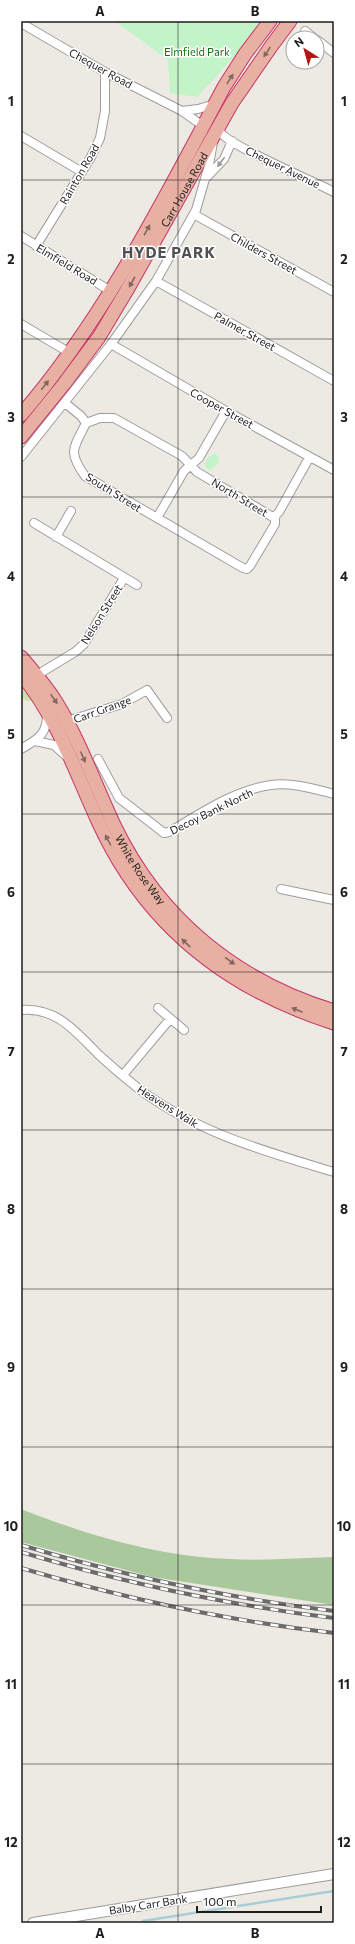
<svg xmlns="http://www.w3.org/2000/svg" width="355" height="1944" font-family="Commissioner,sans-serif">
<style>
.grass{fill:#c8e3ad}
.forest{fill:#a9c89c}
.park{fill:#c3f4c7}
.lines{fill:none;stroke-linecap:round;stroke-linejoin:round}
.stream{stroke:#a7cdd7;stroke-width:2.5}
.minor-casing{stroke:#9e9e9e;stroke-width:10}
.tertiary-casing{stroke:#9e9e9e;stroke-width:12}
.trunk-casing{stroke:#c73468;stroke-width:15}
.minor{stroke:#fff;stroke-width:8}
.tertiary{stroke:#fff;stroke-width:10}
.trunk{stroke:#e8b0a2;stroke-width:13}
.rail-casing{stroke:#6b6b6b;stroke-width:4}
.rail{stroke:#fff;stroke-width:2.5;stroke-dasharray:8;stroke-linecap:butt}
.oneway{fill:#826660}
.oneway2{fill:#999}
.grid{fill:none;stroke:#1d1d1d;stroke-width:1;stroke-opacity:0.55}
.labels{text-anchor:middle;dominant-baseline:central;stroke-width:3;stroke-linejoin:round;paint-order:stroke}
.park-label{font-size:11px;fill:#15701c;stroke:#fff}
.street-label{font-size:11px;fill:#1d1d1d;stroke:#fff}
.district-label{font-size:15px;font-weight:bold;letter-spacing:1px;fill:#505050;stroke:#fff}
.neatline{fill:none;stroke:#1d1d1d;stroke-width:1.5}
.grid-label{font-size:13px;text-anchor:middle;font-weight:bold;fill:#1d1d1d}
</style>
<rect width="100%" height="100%" fill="#edeae3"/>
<path class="grass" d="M21 684 33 700 27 701 22 698Z"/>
<path class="forest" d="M21 1509C87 1535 160 1557 230 1559 265 1561 300 1558 334 1557V1605L152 1577 21 1542Z"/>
<path class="park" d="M115 21H267L197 97 170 93 168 60Z
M215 453 218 456 219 463 210 470 205 467 206 459Z"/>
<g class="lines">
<path class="stream" d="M143 1921 334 1891"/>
<g class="minor-casing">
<path id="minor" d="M21 23 105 72 182 111 203 126
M305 31 314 38
M317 40 334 53
M182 111 198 109 215 104
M219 127C219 129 220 131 221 133 230 146 315 182 334 192
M21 136 82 172
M205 179 224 159 232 141
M193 216H197L334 292
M21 236 112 292
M36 246 91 157 100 138 105 111V72
M156 281 334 381
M21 324 70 353
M111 344 226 411 334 470
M65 403 81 416 86 423
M86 423C74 448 67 451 85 476L243 568 247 569 250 566 275 524V516
M86 423 100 418H114L182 456 197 472 271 516H275
M21 457 111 344 156 281 196 210 209 165 213 142
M275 516 279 512 309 458
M157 518 184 471 199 458 226 411
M34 523 137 585
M56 537 71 511
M37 675 75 652 84 644 124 578
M67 721 122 704 147 690 167 718
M35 741 54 745 66 756
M21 749C38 739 47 735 47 714
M98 759 119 798 164 833 169 832C200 814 234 790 271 785 292 782 314 789 334 794
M281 889 334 900
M158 1008 184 1030
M21 1010C57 1007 76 1032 99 1055 112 1067 125 1078 139 1089 198 1133 264 1151 334 1172
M123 1075 170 1019"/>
</g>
<g class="tertiary-casing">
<path id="tertiary" d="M33 1923 334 1874"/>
</g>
<g class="trunk-casing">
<g id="trunk">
<path d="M21 415C106 316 163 201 224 87L245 54 270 21"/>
<path id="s1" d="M21 437 64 384 99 337 127 290 232 103 272 45 290 21"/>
<path id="s2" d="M21 657C33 671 46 686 56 702 80 741 95 785 114 825 159 919 236 981 334 1011"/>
<path d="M21 674C57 717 75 771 98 821 145 925 227 989 334 1023"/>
</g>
</g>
<use href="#minor" class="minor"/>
<use href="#tertiary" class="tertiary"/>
<use href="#trunk" class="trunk"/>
<g class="rail-casing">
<path id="rail" d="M21 1545C124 1576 228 1598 334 1611
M21 1552C124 1583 228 1605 334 1618
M21 1568C123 1598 228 1621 334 1633"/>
</g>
<use href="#rail" class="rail"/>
</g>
<defs><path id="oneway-solid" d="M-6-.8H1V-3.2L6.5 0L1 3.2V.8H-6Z"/></defs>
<g class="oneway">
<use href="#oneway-solid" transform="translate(267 52) rotate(124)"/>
<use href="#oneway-solid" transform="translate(230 79) rotate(-58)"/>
<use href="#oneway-solid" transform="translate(147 230) rotate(-61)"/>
<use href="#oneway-solid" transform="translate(132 282) rotate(119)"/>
<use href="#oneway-solid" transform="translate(45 385) rotate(-52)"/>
<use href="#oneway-solid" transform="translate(54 699) rotate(55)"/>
<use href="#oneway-solid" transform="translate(83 757) rotate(66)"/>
<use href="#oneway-solid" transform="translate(108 840) rotate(-118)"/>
<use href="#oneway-solid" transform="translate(186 943) rotate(-137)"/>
<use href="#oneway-solid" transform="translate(230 961) rotate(36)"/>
<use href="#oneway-solid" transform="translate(297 1010) rotate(-157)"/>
</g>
<use class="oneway2" href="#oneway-solid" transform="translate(221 162) rotate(127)"/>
<path class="grid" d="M178 21V1923M21 180H334M21 339H334M21 497H334M21 655H334M21 814H334M21 972H334M21 1130H334M21 1289H334M21 1447H334M21 1605H334M21 1764H334"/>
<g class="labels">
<g class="park-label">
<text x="197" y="51">Elmfield Park</text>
</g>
<g class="street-label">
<text transform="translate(101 68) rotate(29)">Chequer Road</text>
<text transform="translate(283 167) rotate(26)">Chequer Avenue</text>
<text transform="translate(79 174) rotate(-60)">Rainton Road</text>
<text stroke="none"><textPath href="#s1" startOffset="297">Carr House Road</textPath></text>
<text transform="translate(264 253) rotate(29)">Childers Street</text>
<text transform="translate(67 264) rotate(31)">Elmfield Road</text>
<text transform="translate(245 331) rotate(29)">Palmer Street</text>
<text transform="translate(222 408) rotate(29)">Cooper Street</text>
<text transform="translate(114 492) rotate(32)">South Street</text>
<text transform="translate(240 497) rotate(31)">North Street</text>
<text transform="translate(101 614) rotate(-58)">Nelson Street</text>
<text transform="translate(102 709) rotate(-20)">Carr Grange</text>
<text transform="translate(211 811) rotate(-26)">Decoy Bank North</text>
<text stroke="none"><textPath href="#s2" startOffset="245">White Rose Way</textPath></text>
<text transform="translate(168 1106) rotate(32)">Heavens Walk</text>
<text transform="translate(148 1904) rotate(-9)">Balby Carr Bank</text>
</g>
<g class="district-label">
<text x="169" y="252">HYDE PARK</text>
</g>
</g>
<rect width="355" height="1944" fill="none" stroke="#ffffff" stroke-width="44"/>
<g transform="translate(305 50) rotate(323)"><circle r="19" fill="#ffffff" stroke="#a5a5a5"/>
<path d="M0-3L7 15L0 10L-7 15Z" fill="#b71214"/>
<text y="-6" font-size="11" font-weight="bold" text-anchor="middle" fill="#1d1d1d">N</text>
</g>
<path d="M197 1906v6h124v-6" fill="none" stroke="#1d1d1d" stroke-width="2"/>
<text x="203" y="1906" font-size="12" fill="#1d1d1d" stroke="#ffffff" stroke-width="3" paint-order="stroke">100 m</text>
<rect x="22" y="22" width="311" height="1900" class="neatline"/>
<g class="grid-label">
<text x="100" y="16">A</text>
<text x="255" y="16">B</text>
<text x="11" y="106">1</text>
<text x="344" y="106">1</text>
<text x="11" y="264">2</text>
<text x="344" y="264">2</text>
<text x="11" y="422">3</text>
<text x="344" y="422">3</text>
<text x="11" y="581">4</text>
<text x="344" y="581">4</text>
<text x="11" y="739">5</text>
<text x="344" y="739">5</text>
<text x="11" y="897">6</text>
<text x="344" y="897">6</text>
<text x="11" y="1056">7</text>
<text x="344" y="1056">7</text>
<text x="11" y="1214">8</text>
<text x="344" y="1214">8</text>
<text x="11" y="1372">9</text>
<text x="344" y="1372">9</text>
<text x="11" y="1531">10</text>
<text x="344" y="1531">10</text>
<text x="11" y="1689">11</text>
<text x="344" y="1689">11</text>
<text x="11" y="1847">12</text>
<text x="344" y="1847">12</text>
<text x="100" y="1938">A</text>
<text x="255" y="1938">B</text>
</g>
</svg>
